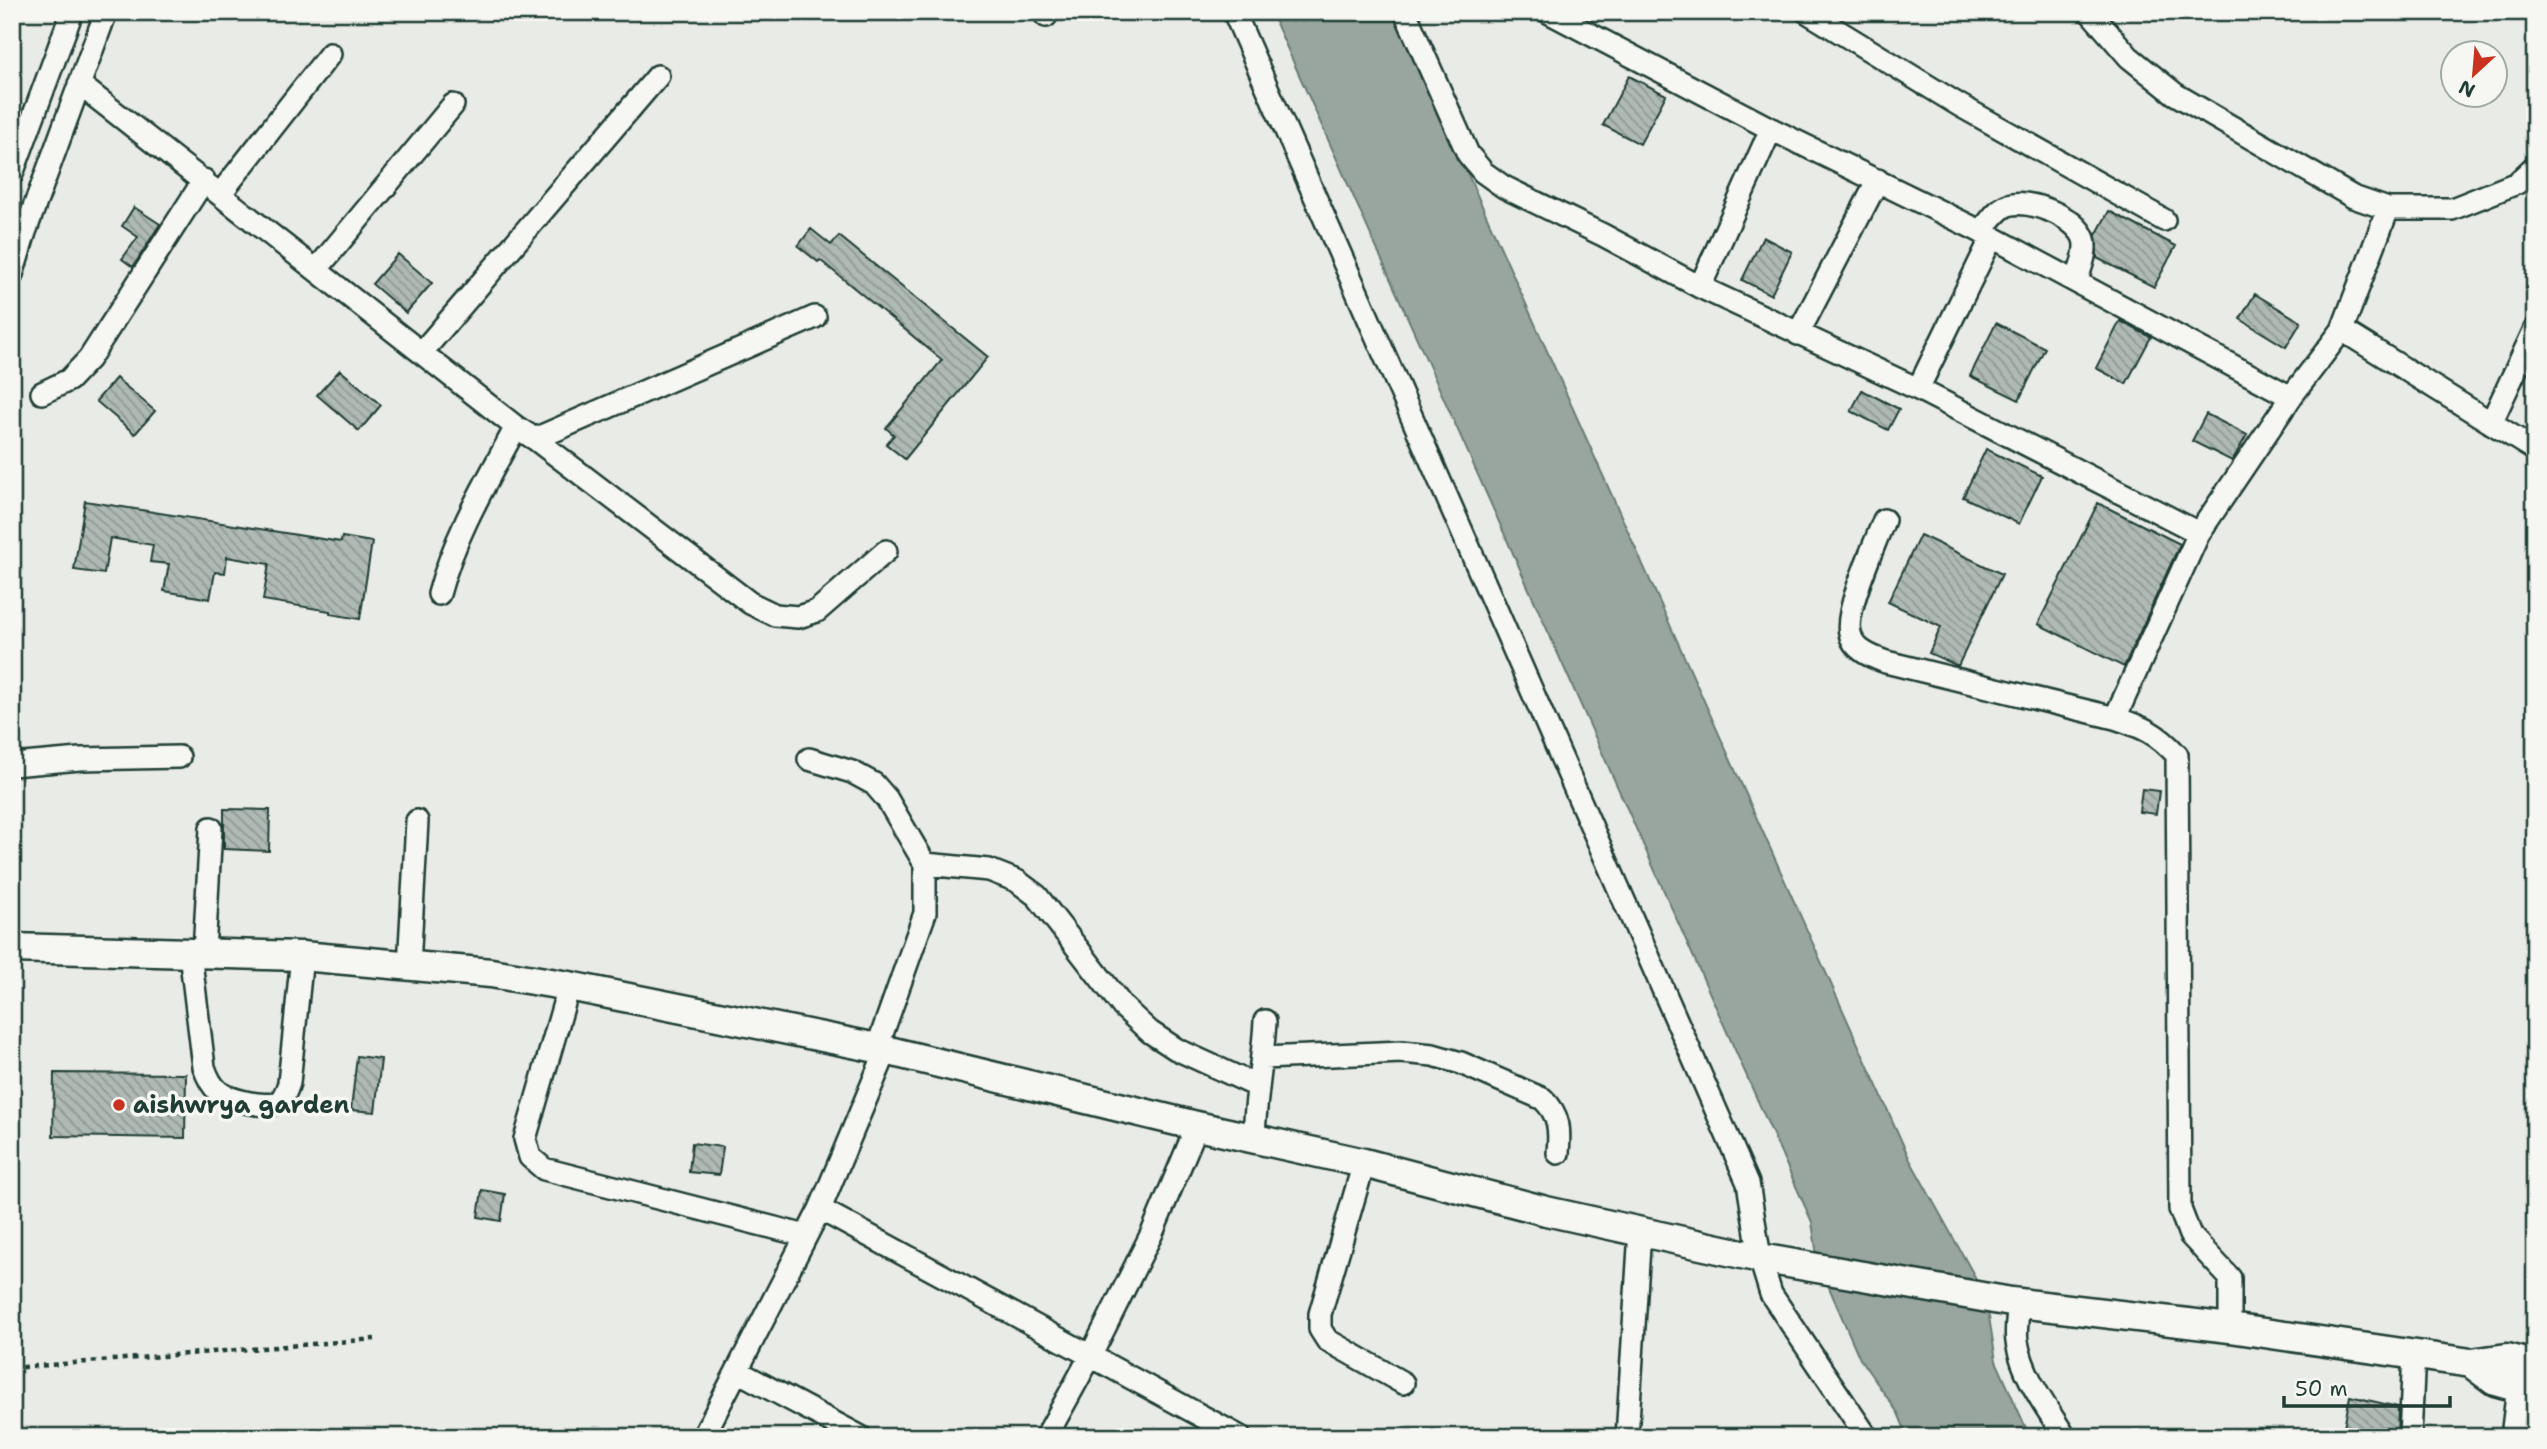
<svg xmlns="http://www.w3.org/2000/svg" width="2547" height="1449" font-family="'Shantell Sans',sans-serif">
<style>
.water{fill:#99a6a0;stroke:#687c75;stroke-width:2}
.building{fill:url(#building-back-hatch);stroke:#1f3d34;stroke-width:2}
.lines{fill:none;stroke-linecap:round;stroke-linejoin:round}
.minor-casing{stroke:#1f3d34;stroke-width:26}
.major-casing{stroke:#1f3d34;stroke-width:33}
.path{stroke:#1f3d34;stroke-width:4.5;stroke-dasharray:5 5;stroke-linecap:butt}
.minor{stroke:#f6f6f2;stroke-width:21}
.major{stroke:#f6f6f2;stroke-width:28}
.poi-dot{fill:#c8321e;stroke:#f6f6f2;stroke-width:2.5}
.labels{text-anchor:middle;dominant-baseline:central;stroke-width:7;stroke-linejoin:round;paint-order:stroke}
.poi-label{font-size:24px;font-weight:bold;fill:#1f3d34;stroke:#f6f6f2;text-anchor:start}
</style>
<defs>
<pattern id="building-back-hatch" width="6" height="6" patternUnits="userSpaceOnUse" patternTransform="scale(1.75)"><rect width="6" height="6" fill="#b0bab5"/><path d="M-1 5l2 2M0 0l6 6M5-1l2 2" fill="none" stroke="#8f9894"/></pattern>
</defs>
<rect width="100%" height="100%" fill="#e9ebe7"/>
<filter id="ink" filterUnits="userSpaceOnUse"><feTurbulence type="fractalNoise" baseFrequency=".0143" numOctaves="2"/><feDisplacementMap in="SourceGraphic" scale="14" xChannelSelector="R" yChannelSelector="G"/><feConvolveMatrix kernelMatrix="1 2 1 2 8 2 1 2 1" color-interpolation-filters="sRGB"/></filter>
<g filter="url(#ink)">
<path class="water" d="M1271 12H1395L1910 1160 1975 1277 1989 1317 1996 1361 2030 1437H1908L1898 1413 1860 1359 1818 1262 1812 1222Z"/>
<path class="building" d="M1629 76 1666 95 1640 144 1603 125Z
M134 207 160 224 133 267 122 259 138 237 122 226Z
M2109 211 2176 246 2154 287 2097 258 2096 235Z
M811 229 831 245 839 236 988 357 905 459 886 444 894 435 886 428 942 360 820 260 818 262 798 246Z
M1763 237 1792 252 1771 295 1742 280Z
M398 254 432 283 406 313 372 284Z
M2255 294 2301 322 2286 347 2240 319Z
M2120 321 2151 337 2126 384 2096 368Z
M1996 323 2045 348 2019 400 1970 376Z
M340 370 381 405 359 431 317 395Z
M116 378 155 411 135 434 96 401Z
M1862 390 1899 409 1888 430 1851 411Z
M2206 414 2247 435 2232 461 2192 441Z
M1986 449 2042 476 2019 524 1963 497Z
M85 501 341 542 342 537 372 542 360 619 330 614V611L263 600 269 564 227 557 225 573 215 572 210 599 164 591 169 564 150 562 153 545 110 538 104 574 74 570Z
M2098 503 2180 544 2124 667 2038 624Z
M1920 535 2002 574 1958 666 1929 653 1941 627 1888 602Z
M2142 789 2159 791 2156 814 2139 812Z
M224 809 270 810 269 851 224 849Z
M357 1056 381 1059 375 1112 351 1110Z
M54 1073 186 1074 185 1138 53 1136Z
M692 1143 723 1147 719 1175 689 1172Z
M482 1190 505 1194 501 1221 478 1217Z
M2350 1396 2398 1407 2397 1437H2342Z"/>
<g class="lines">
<g class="minor-casing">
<path id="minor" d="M1044 12 1046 16
M1234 12 1748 1183 1760 1258 1771 1294 1867 1437
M1405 12 1468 154 1483 172 1504 187 1603 235 1700 287 1918 389 2199 533
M1548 12 1771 129 1992 237 2291 397 2199 533 2115 718
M1807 12 1959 105 2164 220
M2090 12 2129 57 2175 94 2353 197 2388 209H2452L2517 183 2535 166
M79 84 516 427 535 439 815 317
M12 174 72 12
M221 193 330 54
M1981 232C1989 222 1997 209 2008 205 2029 198 2077 217 2084 239 2088 252 2080 269 2076 282
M317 269 453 105
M12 275 25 232 106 12
M1700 287 1771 129
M2342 330 2535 450
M1798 334 1878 180
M422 352 658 76
M1918 389 1992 237
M42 393 69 380 89 359 204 180
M2291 397 2342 330 2388 209
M2491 423 2535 329
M535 439 750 603 775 615 798 617 817 611 886 551
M1884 520C1875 544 1844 611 1850 633 1853 650 1872 657 1886 662L2115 718C2143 727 2157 733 2177 755L2180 1209 2190 1235 2230 1278V1328
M439 594C455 534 487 481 516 427
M809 759 852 772 874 784 887 799 925 864V913L877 1048
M12 765 80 759 179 757
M925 864 989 870 1017 881 1037 896 1123 1007 1150 1032 1176 1049 1257 1086
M204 952 211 828
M190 953 204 1067C207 1076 211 1085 218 1091 228 1100 267 1109 278 1102 284 1098 287 1089 289 1083L302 956
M409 966 417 821
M569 986 525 1139 530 1157 544 1169 806 1236
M1263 1058 1402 1052 1433 1055 1461 1063 1543 1099C1560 1115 1560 1131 1558 1153
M1254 1138C1255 1098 1263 1060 1265 1021
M1364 1163 1320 1314V1329L1327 1340 1403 1383
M820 1209 1240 1437
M2019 1303C2018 1315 2015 1330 2017 1342 2023 1377 2047 1408 2065 1437
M737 1371 861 1437
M703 1437 820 1209 886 1051
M1046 1437 1091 1355 1152 1233 1197 1126
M1627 1437 1640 1231
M2410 1437 2414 1353
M2512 1437 2518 1387"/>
</g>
<g class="major-casing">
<path id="major" d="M12 948 302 956 491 973 569 986 877 1048 1197 1126 1364 1163 1546 1211 1760 1258 2011 1302 2230 1328 2471 1363 2507 1358 2535 1365
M2471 1363 2495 1381 2535 1392"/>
</g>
<path class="path" d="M12 1368 375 1339"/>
<use href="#minor" class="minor"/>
<use href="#major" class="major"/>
</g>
</g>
<circle class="poi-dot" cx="119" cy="1105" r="7"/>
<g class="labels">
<g class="poi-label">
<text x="133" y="1105">aishwrya garden</text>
</g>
</g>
<rect width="2547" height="1449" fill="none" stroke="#f6f6f2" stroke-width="42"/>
<rect x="21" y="21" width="2505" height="1407" fill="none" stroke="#1f3d34" stroke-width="2.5" filter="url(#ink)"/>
<g transform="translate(2474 74) rotate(206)"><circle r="33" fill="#f6f6f2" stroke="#a0aca6" stroke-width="2"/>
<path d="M0-5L12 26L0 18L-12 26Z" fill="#c8321e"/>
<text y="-10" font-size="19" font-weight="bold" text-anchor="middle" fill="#1f3d34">N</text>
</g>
<path d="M2284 1396v10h166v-10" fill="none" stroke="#1f3d34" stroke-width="3.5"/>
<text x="2295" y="1396" font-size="21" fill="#1f3d34" stroke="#f6f6f2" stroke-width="5" paint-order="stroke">50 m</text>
</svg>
